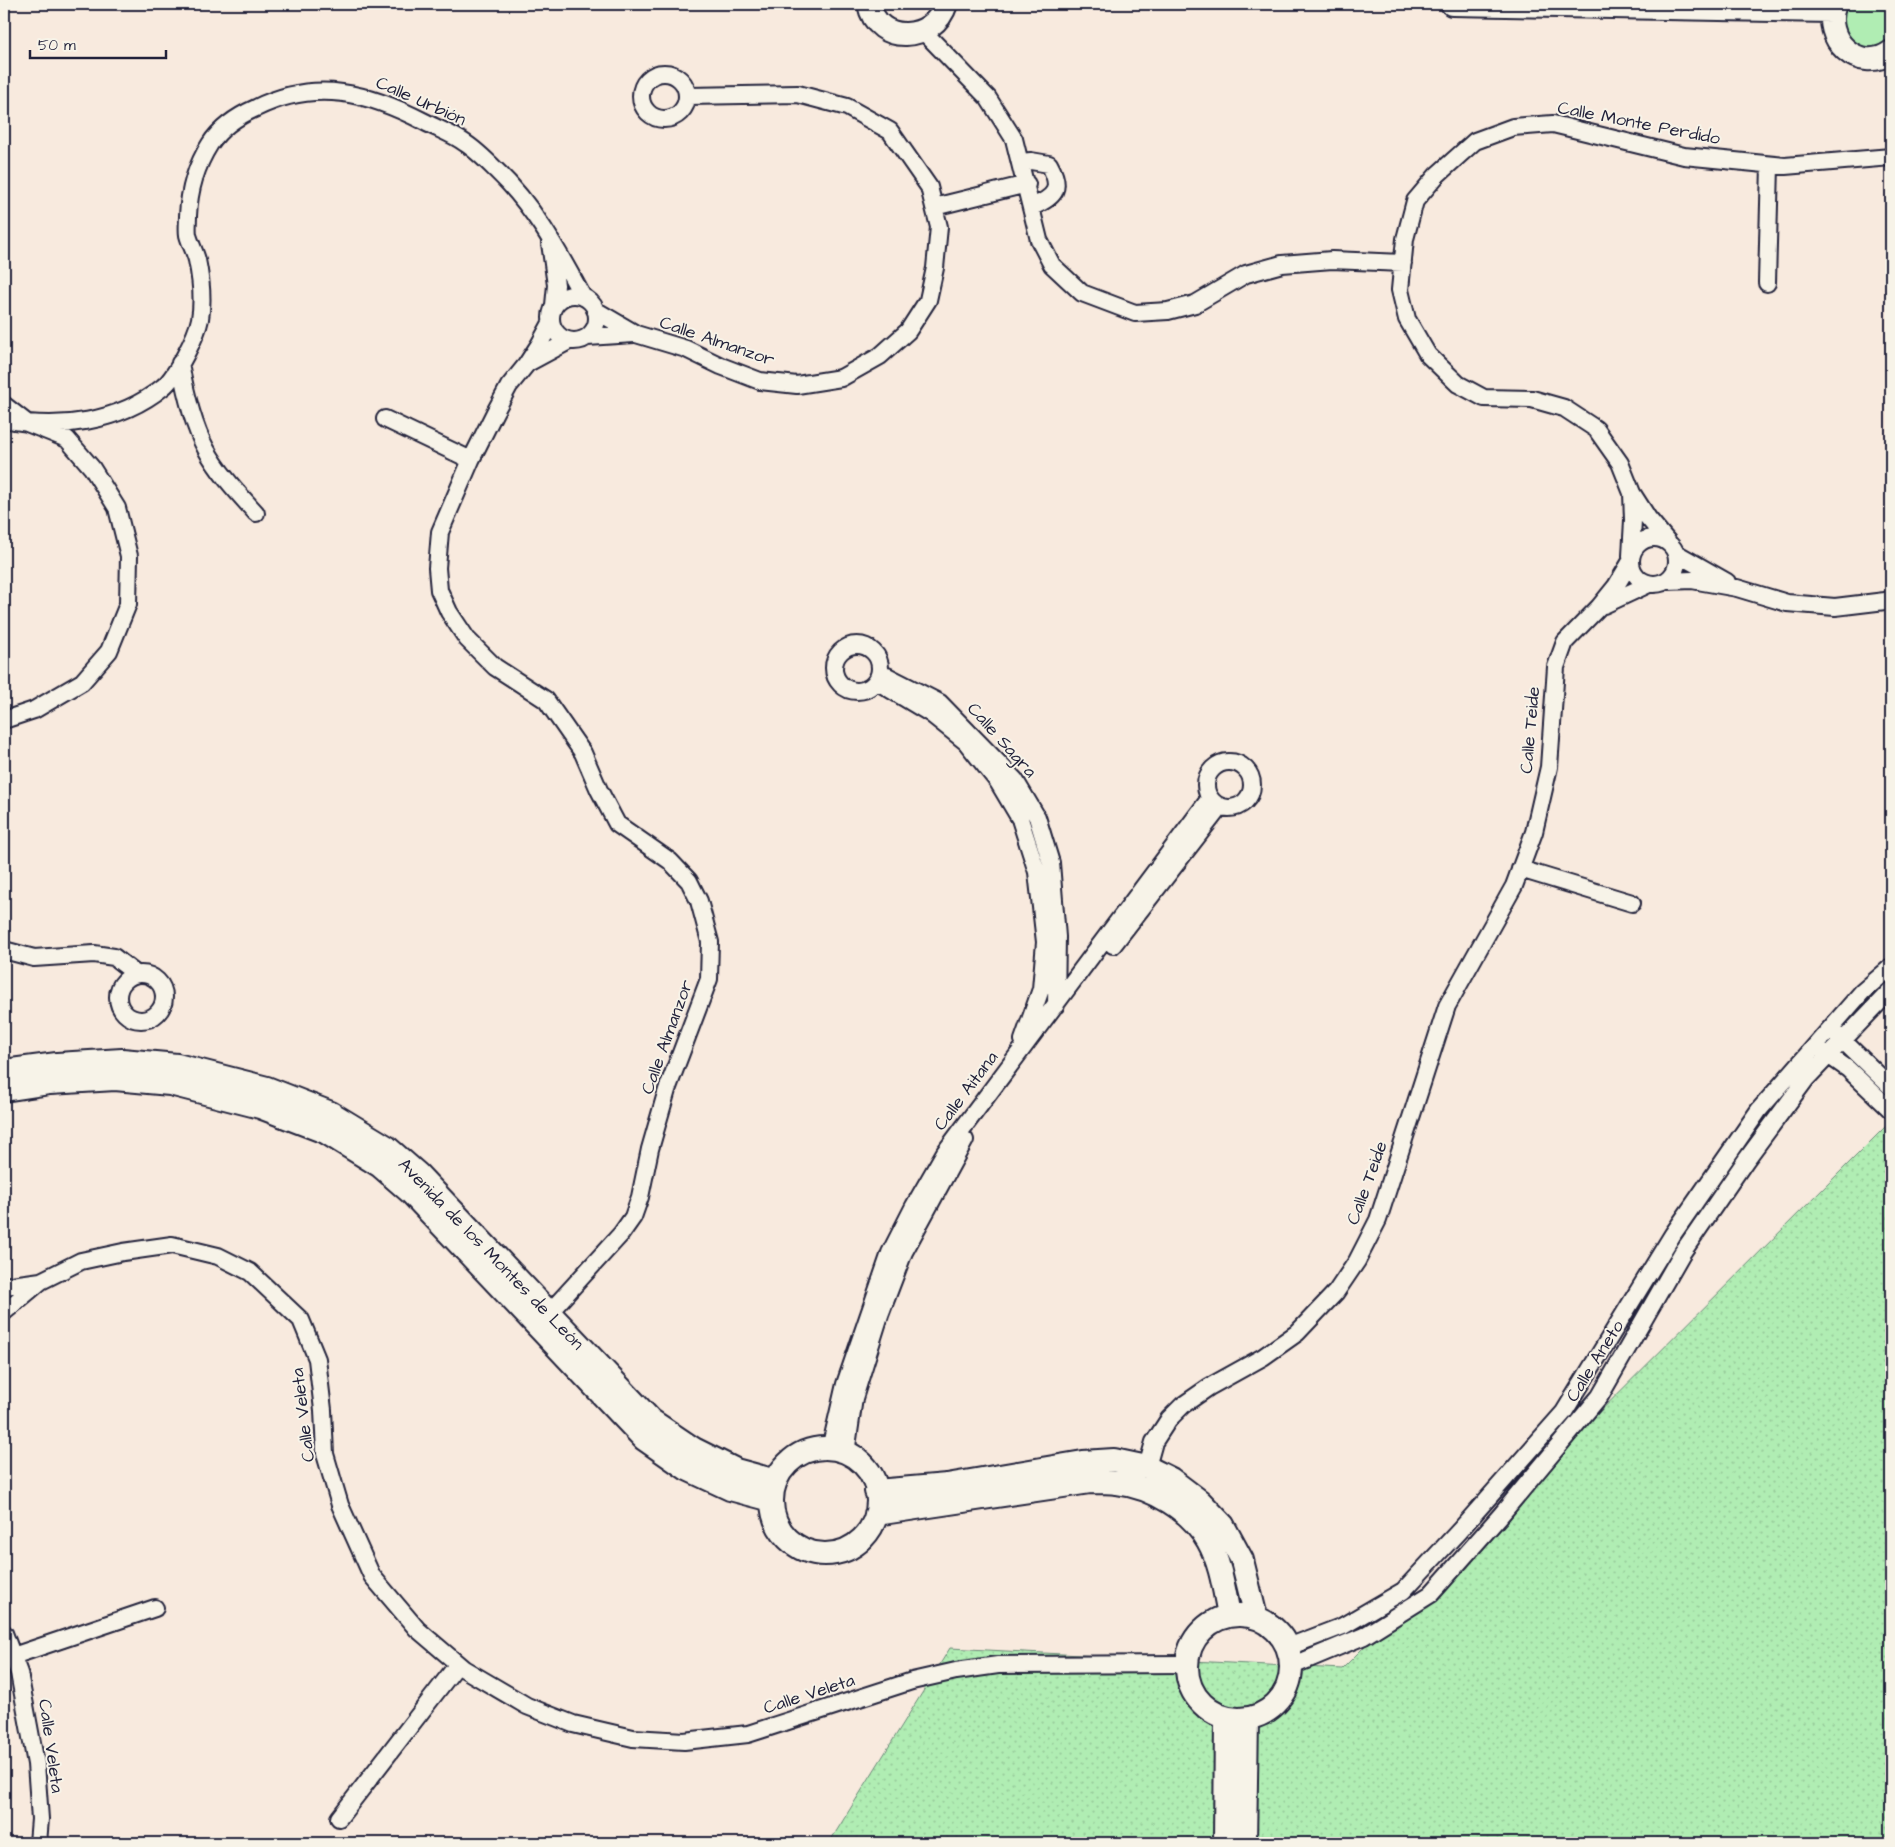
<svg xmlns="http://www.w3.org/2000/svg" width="1895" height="1847" font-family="'Architects Daughter',sans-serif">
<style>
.grass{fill:url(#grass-dots);stroke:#698877}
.green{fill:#b0edb3;stroke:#698877}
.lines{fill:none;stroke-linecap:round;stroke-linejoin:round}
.street-casing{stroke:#22223b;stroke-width:20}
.secondary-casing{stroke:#22223b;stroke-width:26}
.street{stroke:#f7f3e8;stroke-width:16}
.secondary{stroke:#f7f3e8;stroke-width:22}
.labels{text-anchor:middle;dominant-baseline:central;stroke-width:4;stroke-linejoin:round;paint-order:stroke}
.street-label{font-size:18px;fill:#22223b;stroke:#f7f3e8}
</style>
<defs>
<pattern id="grass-dots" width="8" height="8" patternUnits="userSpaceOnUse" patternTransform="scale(1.25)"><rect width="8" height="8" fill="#b0edb3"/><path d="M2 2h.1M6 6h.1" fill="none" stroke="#97cb9b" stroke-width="1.8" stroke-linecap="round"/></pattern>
</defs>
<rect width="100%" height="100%" fill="#f8eade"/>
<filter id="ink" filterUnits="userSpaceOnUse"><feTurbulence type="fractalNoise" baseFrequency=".02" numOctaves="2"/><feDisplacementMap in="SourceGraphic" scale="10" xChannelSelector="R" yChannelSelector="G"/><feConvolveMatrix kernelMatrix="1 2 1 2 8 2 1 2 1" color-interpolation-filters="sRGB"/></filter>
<g filter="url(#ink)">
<path class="grass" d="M1891 1121V1843H829L950 1648 1342 1669Z"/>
<path class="green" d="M1843 4H1891V44L1868 52 1848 42 1839 13Z"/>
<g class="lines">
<g class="street-casing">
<path id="street" d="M923 31 988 98 1014 139 1039 240 1052 265 1082 293 1135 313 1168 311 1195 304 1246 274 1282 264 1332 260 1403 263
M641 96a23 23 0 1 1 46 0a23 23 0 1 1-46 0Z
M1021 162 1031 161 1049 164C1063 189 1055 197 1032 207
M934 207 1027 184
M550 243 556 285 554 305
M1767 283 1770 165
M551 318a23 23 0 1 1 46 0a23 23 0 1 1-46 0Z
M595 310 636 334 686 349 721 366 760 381 797 385 841 378 880 356 908 331 928 300 935 268 939 227 929 187 890 131 847 107 798 94 688 96
M587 337 634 334
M530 362 569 341
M180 363C185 391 192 423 206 449 219 473 238 493 256 513
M4 405 27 423 67 439 92 468 117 508 129 556 128 604 109 651 82 682 34 710 4 720
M4 419C58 431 120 422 163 387 176 377 197 335 200 319 203 301 201 279 197 260 195 252 190 243 188 235 187 229 188 222 188 216 189 190 196 166 210 144 221 127 238 116 256 108 316 78 369 93 425 122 438 129 453 134 465 143 476 150 487 161 496 170 534 206 558 251 583 297
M385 419 471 460
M1631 561a23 23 0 1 1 46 0a23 23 0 1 1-46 0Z
M1668 542 1648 518 1632 493 1620 463 1596 429 1564 408 1532 399 1484 398 1458 384 1428 355 1407 319 1400 290 1405 239 1415 201 1437 175 1475 141 1513 127 1553 124 1684 156 1785 166 1891 157
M1676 553 1727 582
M1631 556 1633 520 1632 493
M1668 581 1692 580 1737 588 1787 603 1835 607 1885 601 1891 599
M1604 605 1649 584
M834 668a23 23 0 1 1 46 0a23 23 0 1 1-46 0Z
M887 676 940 703 1015 780 1037 817 1051 863 1057 937 1056 1005
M876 681 931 714 966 742 998 782 1020 819 1037 872 1045 942 1041 989 1023 1040
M1206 785a23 23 0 1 1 46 0a23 23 0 1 1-46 0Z
M1520 869 1632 903
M1113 945 1220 807
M4 950 34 958 94 954 114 957 136 974
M118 997a23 23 0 1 1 46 0a23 23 0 1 1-46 0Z
M1835 1033 1891 1087
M1821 1050 1848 1069 1891 1110
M4 1286 41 1281
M4 1312 41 1281 81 1261 123 1252 172 1245 218 1256 250 1272 301 1320 317 1359 323 1410 325 1454 340 1505 372 1576 417 1629 464 1669 527 1706 573 1724 633 1738 684 1741 748 1734 912 1681 956 1671 998 1665 1186 1664
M548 1314 621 1234 633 1217 640 1197 650 1149 667 1090 709 979 710 942 699 901 689 881 670 861 617 824 599 790 583 753 546 700 495 667 467 639 449 612 439 590 437 568 440 532 471 460 495 412 509 386 526 365 539 345 551 323
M830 1449 845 1384 890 1253 914 1206 945 1152 1210 798
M846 1453 854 1398 880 1315 904 1252 965 1140
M1147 1467 1154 1442 1169 1419 1183 1405 1209 1387 1263 1357 1297 1333 1336 1292 1357 1261 1378 1220 1447 1006 1514 886 1534 832 1549 767 1556 667 1565 642 1599 607 1616 586 1631 561
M4 1633 19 1673 36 1764 40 1819 38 1843
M1288 1647 1343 1626 1403 1591 1459 1531 1564 1412 1673 1234 1759 1110 1862 992 1891 967
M13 1656 155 1608
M1292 1666 1364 1636 1431 1594 1500 1516 1600 1396 1682 1253 1746 1160 1806 1079 1891 990
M339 1818 458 1664"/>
</g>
<g class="secondary-casing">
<path id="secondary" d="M869 4C877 46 934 42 946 4
M1452 4 1832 11
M1835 4C1821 39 1859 75 1891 52
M4 1071 57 1064 122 1060 177 1065 267 1088 331 1113 387 1147 418 1174 651 1420 694 1449 736 1470 776 1481
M4 1090 50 1083 115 1079 170 1084 260 1107 325 1132 380 1166 411 1193 644 1439 687 1469 730 1489 772 1500
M772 1501a53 53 0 1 1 106 0a53 53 0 1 1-106 0Z
M876 1491 947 1485 1083 1462 1114 1460 1147 1467 1171 1479 1200 1501 1223 1525 1242 1560 1256 1617
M876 1514 1090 1482C1099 1482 1108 1482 1117 1483 1152 1487 1191 1510 1208 1541 1221 1564 1224 1590 1229 1615
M1187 1667a52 52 0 1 1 104 0a52 52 0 1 1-104 0Z
M1225 1843 1226 1718
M1245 1843 1247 1719"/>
</g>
<use href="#street" class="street"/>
<use href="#secondary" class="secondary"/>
</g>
</g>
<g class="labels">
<g class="street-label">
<text transform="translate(421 101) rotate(24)">Calle Urbión</text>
<text transform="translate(1639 123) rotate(11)">Calle Monte Perdido</text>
<text transform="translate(717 341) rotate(19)">Calle Almanzor</text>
<text transform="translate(1530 730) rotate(-85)">Calle Teide</text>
<text transform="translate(1002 740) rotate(48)">Calle Sagra</text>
<text transform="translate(667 1037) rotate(-70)">Calle Almanzor</text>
<text transform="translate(966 1091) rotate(-53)">Calle Aitana</text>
<text transform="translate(1367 1183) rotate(-70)">Calle Teide</text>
<text transform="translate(491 1254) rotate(46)">Avenida de los Montes de León</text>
<text transform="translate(1595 1361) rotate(-58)">Calle Aneto</text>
<text transform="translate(303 1415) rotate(-97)">Calle Veleta</text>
<text transform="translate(809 1694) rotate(-18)">Calle Veleta</text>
<text transform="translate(51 1746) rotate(82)">Calle Veleta</text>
</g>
</g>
<rect width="1895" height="1847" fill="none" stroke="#f7f3e8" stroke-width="20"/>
<rect x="10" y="10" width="1875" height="1827" fill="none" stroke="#22223b" stroke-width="2" filter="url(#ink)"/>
<path d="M30 50v8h136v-8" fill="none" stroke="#22223b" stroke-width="2.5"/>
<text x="38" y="50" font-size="15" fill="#22223b" stroke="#f7f3e8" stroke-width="4" paint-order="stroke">50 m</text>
</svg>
